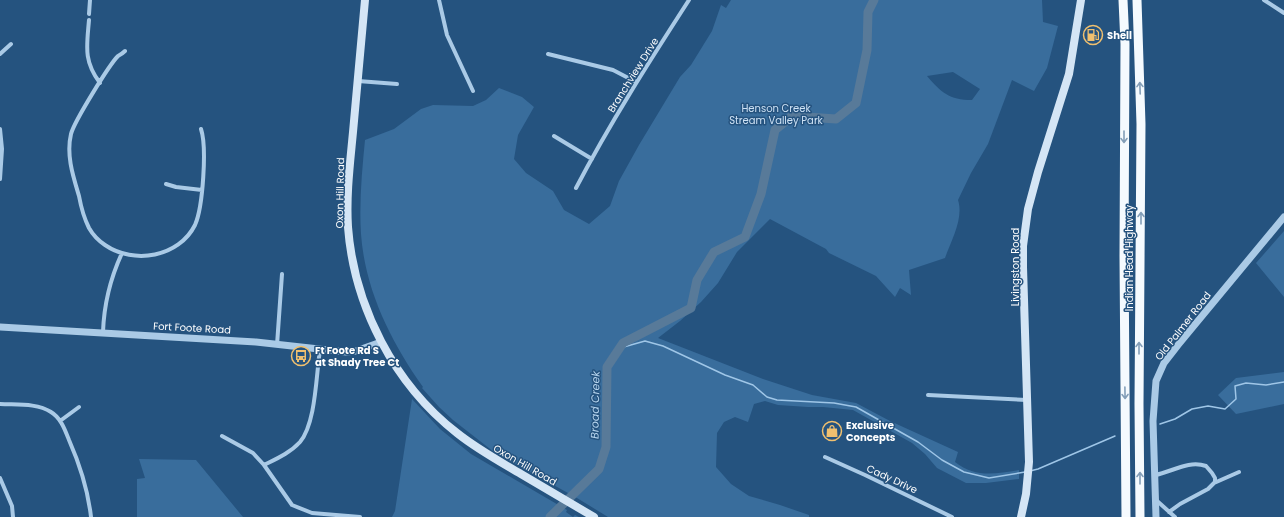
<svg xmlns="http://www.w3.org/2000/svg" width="1284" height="517" font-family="Poppins,sans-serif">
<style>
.green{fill:#396d9c;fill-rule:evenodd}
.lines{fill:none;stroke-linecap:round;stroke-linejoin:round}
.stream{stroke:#9fc6e7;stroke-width:1.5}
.river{stroke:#587a99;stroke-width:9}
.minor{stroke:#aacae6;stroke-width:4}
.tertiary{stroke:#aacae6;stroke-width:7}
.secondary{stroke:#d4e5f5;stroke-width:8}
.trunk{stroke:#f5fafe;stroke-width:9}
.oneway{stroke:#839eb8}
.labels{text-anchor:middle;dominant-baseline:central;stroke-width:3;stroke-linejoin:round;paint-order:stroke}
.poi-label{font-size:10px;font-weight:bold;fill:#fff;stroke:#25537f;text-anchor:start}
.street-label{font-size:10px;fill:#fff;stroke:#25537f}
.park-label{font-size:10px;fill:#cee2f5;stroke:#25537f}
.water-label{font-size:11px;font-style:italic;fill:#b6d4ee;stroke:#25537f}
</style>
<rect width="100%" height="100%" fill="#25537f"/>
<path class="green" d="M731 0H1042L1043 22 1058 26 1047 68 1034 91 1012 80 988 144 971 173 958 200C964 218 951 241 945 258L909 270 911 295 900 288 895 297 876 276 829 253 826 249 770 219 737 252 718 283 701 302 680 321 658 338 763 379 812 395 856 403 890 421 958 452 955 462C975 478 995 474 1019 470V479L986 483H966L937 468 925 454 912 443 853 410 823 407H808L778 405 765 401 754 404 748 422 735 417 724 422 717 433 716 467 731 484 749 496 780 505 809 515V517H608L577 498 494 452 453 420 439 407 422 388 423 387C391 342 365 290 361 234 359 203 362 171 365 140L394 129 421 109 433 105 473 106 486 100 499 88 522 97 534 107 518 135 514 159 526 173 553 191 564 210 589 224 610 206 619 181 639 145 680 77 691 65 712 31 721 5 726 8ZM953 72 980 89 972 100C949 100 941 92 927 76Z
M1284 231V297L1256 263Z
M1284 372V404L1236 414 1218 395 1236 378Z
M412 399 440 429 471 454 567 510 566 512 573 517 575 515 579 517H392L395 511Z
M139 459 196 460 243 517H137V479L145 478Z"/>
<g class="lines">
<path class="stream" d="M620 348 645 341 663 346 725 375 753 385 767 397 777 400 834 403 856 407 918 442 942 460 964 472 989 478 1025 472
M1160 424 1175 419 1192 409 1208 406 1225 409 1236 399 1235 386 1246 383 1266 385 1284 382
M1030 471 1038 469 1115 436"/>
<path class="river" d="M550 517 599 469 606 447 607 367 623 343 691 308 697 280 714 252 745 237 761 194 775 130 792 116 836 119 856 103 867 50 868 12 874 0"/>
<path class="minor" d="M439 0 447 35 473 91
M1264 0 1284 13
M89 14 90 0
M89 20C87 45 83 61 100 83
M125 51C123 53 120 55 118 56 109 65 74 122 71 134 66 155 73 176 79 196 81 207 84 218 89 228 93 235 99 241 105 245 134 265 179 257 195 225 203 207 207 147 201 129
M0 54 11 44
M548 54 613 70 636 82
M358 81 397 84
M0 129 2 149 0 179
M554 136 592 159
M166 184 176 187 202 190
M576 188C610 123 649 62 689 0
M103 332C104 304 110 279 122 253
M277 345 282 274
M928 395 1027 400
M0 404C17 405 37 403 51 412 61 418 65 430 69 440 80 465 88 490 91 517
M60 421 79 407
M222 436 253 453 264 465 292 505 312 513 360 517
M825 457 865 475 952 517
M264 465C276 459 290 453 300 442 316 423 316 375 320 350
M1155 475C1172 472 1188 460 1206 466L1212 473 1215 478V482L1208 489 1180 504 1169 512
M0 478 12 506 13 517
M1214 483 1239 472
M1156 500 1175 517"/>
<path class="tertiary" d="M0 327 256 342 346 352 356 351 381 342
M1156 517 1153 421 1156 381 1164 363 1178 345 1284 217"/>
<path class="secondary" d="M365 0C361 44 357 88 353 132 350 164 346 195 348 227 354 306 394 384 457 433 477 449 499 461 521 474 545 488 570 503 594 517
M1021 517 1026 494 1029 462 1023 267V246L1028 209 1038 172 1069 74 1081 0"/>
<path class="trunk" d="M1123 0 1125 44 1124 256 1126 517
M1137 0 1141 124 1139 404 1140 517"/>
</g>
<defs><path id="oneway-shaft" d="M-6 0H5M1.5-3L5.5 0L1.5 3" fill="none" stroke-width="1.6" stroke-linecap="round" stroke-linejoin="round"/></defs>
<g class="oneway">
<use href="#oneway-shaft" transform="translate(1140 88) rotate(-92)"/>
<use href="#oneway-shaft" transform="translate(1124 137) rotate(90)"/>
<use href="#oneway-shaft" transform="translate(1141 218) rotate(-90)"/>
<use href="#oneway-shaft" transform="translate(1139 348) rotate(-90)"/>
<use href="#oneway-shaft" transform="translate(1125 393) rotate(89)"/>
<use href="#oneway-shaft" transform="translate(1140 478) rotate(-90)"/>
</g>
<defs>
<g id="fuel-ring" transform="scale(1)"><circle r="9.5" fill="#25537f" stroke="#f0c06f" stroke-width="1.5"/><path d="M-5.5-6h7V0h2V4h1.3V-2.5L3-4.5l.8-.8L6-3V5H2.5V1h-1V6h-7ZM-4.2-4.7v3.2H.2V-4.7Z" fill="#f0c06f"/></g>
<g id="bus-ring" transform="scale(1)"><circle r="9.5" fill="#25537f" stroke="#f0c06f" stroke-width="1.5"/><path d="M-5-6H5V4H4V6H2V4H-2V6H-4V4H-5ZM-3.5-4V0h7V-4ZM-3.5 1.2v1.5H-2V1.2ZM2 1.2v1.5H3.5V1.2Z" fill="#f0c06f"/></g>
<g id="shop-ring" transform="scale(1)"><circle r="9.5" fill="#25537f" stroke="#f0c06f" stroke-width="1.5"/><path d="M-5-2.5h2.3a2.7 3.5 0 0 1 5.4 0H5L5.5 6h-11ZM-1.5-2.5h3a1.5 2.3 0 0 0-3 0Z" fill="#f0c06f"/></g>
</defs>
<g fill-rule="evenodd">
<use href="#fuel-ring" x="1093" y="35"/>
<use href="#bus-ring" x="301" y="356"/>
<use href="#shop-ring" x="832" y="431"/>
</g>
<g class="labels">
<g class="poi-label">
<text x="1107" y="35">Shell</text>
<text x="315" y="350">Ft Foote Rd S<tspan x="315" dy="12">at Shady Tree Ct</tspan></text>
<text x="846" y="425">Exclusive<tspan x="846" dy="12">Concepts</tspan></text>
</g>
<g class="street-label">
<text transform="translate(633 75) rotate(-58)">Branchview Drive</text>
<text transform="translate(340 193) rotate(-89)">Oxon Hill Road</text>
<text transform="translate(1129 258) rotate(-90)">Indian Head Highway</text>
<text transform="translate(1015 267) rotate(-90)">Livingston Road</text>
<text transform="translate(1183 326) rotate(-52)">Old Palmer Road</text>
<text transform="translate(192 328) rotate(3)">Fort Foote Road</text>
<text transform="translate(525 465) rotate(30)">Oxon Hill Road</text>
<text transform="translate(892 479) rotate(25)">Cady Drive</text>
</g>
<g class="park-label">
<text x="776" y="108">Henson Creek<tspan x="776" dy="12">Stream Valley Park</tspan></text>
</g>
<g class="water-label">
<text transform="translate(595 405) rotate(-89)">Broad Creek</text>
</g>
</g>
</svg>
